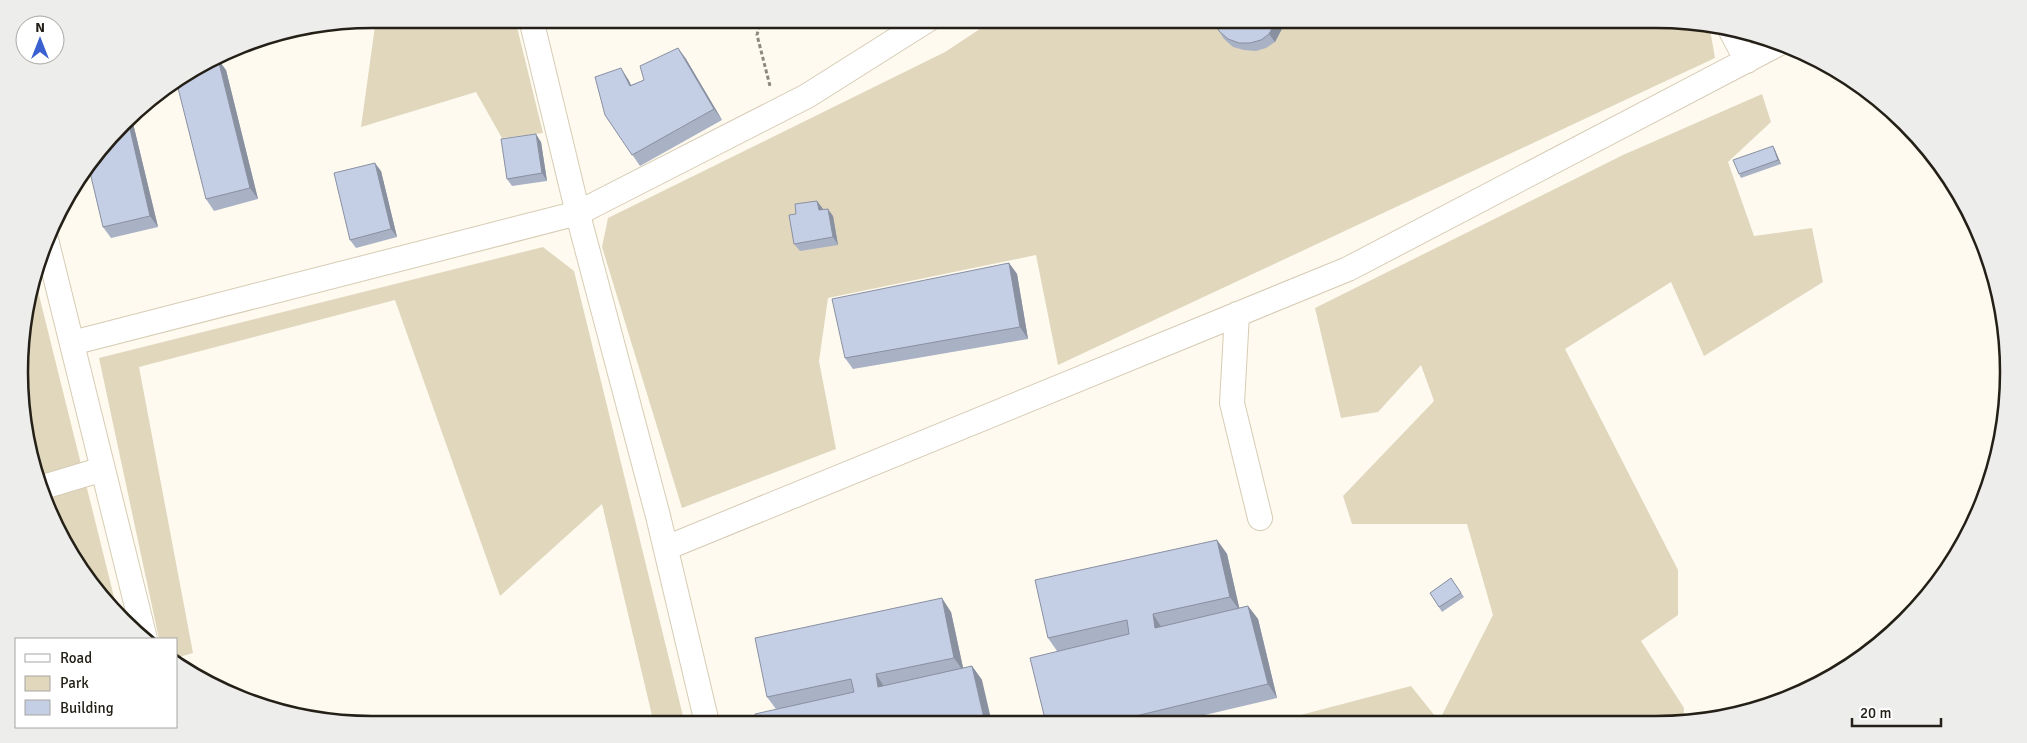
<svg xmlns="http://www.w3.org/2000/svg" width="2027" height="743" font-family="Signika,sans-serif">
<style>
.green{fill:#e0d7bd}
.lines{fill:none;stroke-linecap:round;stroke-linejoin:round}
.minor-casing{stroke:#d6ccb4;stroke-width:26}
.path{stroke:#8d897f;stroke-width:3;stroke-dasharray:4 2.5;stroke-linecap:butt}
.minor{stroke:#fff;stroke-width:24}
.wall{fill:#a9b1c5}
.shaded-wall{fill:#8990a0}
.building{fill:#c4cee5;stroke:#8990a0}
.rim{fill:none;stroke:#242017;stroke-width:2.5}
</style>
<rect width="100%" height="100%" fill="#fefaf0"/>
<path class="green" d="M376 19H515L543 133 502 138 476 92 361 127Z
M995 19H1655L1706 25 1711 35 1715 58 1058 365 1036 255 828 298 819 361 836 449 682 508 602 247 608 218 945 52Z
M1762 94 1771 122 1728 162 1754 236 1812 228 1823 282 1704 356 1671 282 1565 349 1678 570V615L1641 641 1684 708 1683 721 1274 722 1411 686 1439 721 1493 615 1467 524H1352L1343 496 1434 401 1421 365 1378 412 1341 418 1315 308 1623 155Z
M543 247 574 271 685 724H654L602 504 500 596 395 300 139 367 193 653 176 658V639H159L99 358Z
M34 275 117 609 78 567 45 506 26 441 22 325Z"/>
<g class="lines">
<g class="minor-casing">
<path id="minor" d="M531 19 581 226 658 516 707 723
M1730 29 1747 61
M46 239 145 639
M1237 314 1232 403 1260 518
M72 343 578 213 807 96 929 19
M40 488 103 469
M666 548 1348 269 1780 43"/>
</g>
<path class="path" d="M761 19 757 35 770 86"/>
<use href="#minor" class="minor"/>
</g>
<path class="wall" d="M1285 23 1275 42 1266 48 1256 51 1244 50 1233 47 1224 39 1219 31Z
M678 48 686 59 722 120 640 166 605 115 628 79 631 85 644 80Z
M226 70 258 199 214 211 206 199Z
M131 115 158 227 111 238 103 227Z
M541 142 547 181 512 186 507 179Z
M1773 146 1775 150 1781 164 1741 178 1739 174Z
M381 171 397 237 356 248 350 240Z
M817 201 823 209 833 216 838 245 800 251 794 244 796 214Z
M1009 263 1017 274 1028 339 853 369 845 358Z
M1217 540 1227 554 1239 608 1248 606 1258 619 1277 698 1175 722 1046 723 1057 651 1048 638Z
M1451 578 1464 597 1442 612 1430 593Z
M951 612 963 668 972 666 982 680 776 709 767 697Z"/>
<path class="shaded-wall" d="M1277 19H1284L1285 23 1275 42 1269 34Z
M678 48 686 59 722 120 714 109Z
M218 59 226 70 258 199 250 188Z
M621 68 628 79 637 97 630 86Z
M131 115 158 227 150 216 128 120Z
M536 134 541 142 547 181 542 173Z
M1773 146 1775 150 1781 164 1778 160Z
M375 163 381 171 397 237 391 229Z
M817 201 823 209 824 218 819 210Z
M828 209 833 216 838 245 833 237Z
M1009 263 1017 274 1028 339 1020 327Z
M1217 540 1227 554 1240 611 1230 597Z
M942 598 951 612 964 672 954 658Z
M1248 606 1258 619 1277 698 1268 684Z
M1153 614 1162 628H1155Z
M972 666 982 680 992 723H985Z
M876 674 885 688 878 687Z"/>
<path class="building" d="M1213 19H1277L1269 34 1261 40 1250 43H1239L1228 39 1219 31 1213 21Z
M678 48 714 109 632 155 605 115 595 77 621 68 630 86 644 80 640 66Z
M218 59 250 188 206 199 176 80 195 66 200 64Z
M128 120 150 216 103 227 89 168Z
M536 134 542 173 507 179 501 139Z
M1773 146 1778 160 1739 174 1733 160Z
M375 163 391 229 350 240 334 173Z
M817 201 819 210 828 209 833 237 794 244 789 215 796 214 795 204Z
M1009 263 1020 327 845 358 832 299Z
M1217 540 1230 597 1153 614 1155 628 1248 606 1268 684 1107 723H1046L1030 658 1129 634 1127 620 1048 638 1035 580Z
M1451 578 1461 593 1439 607 1430 593Z
M942 598 954 658 876 674 878 687 972 666 985 723H757L755 714 854 692 851 679 767 697 755 638Z"/>
<path d="M0 0H2027V743H0ZM372 28H1656A344 344 0 0 1 2000 372V372A344 344 0 0 1 1656 716H372A344 344 0 0 1 28 372V372A344 344 0 0 1 372 28Z" fill="#ededec" fill-rule="evenodd"/>
<path class="rim" d="M372 28H1656A344 344 0 0 1 2000 372V372A344 344 0 0 1 1656 716H372A344 344 0 0 1 28 372V372A344 344 0 0 1 372 28Z"/>
<rect x="15" y="638" width="162" height="90" fill="#ffffff" stroke="#a7a6a2"/>
<rect x="25" y="654" width="25" height="8" fill="#ffffff" stroke="#a7a6a2"/>
<text x="60" y="663" font-size="15" fill="#242017">Road</text>
<rect x="25" y="676" width="25" height="15" fill="#e0d7bd" stroke="#a7a6a2"/>
<text x="60" y="688" font-size="15" fill="#242017">Park</text>
<rect x="25" y="700" width="25" height="15" fill="#c4cee5" stroke="#a7a6a2"/>
<text x="60" y="713" font-size="15" fill="#242017">Building</text>
<g transform="translate(40 40)"><circle r="24" fill="#ffffff" stroke="#a7a6a2"/>
<path d="M0-4L9 19L0 12L-9 19Z" fill="#3a5fd0"/>
<text y="-8" font-size="14" font-weight="bold" text-anchor="middle" fill="#242017">N</text>
</g>
<path d="M1852 718v8h89v-8" fill="none" stroke="#242017" stroke-width="2.5"/>
<text x="1860" y="718" font-size="15" fill="#242017" stroke="#ffffff" stroke-width="4" paint-order="stroke">20 m</text>
</svg>
